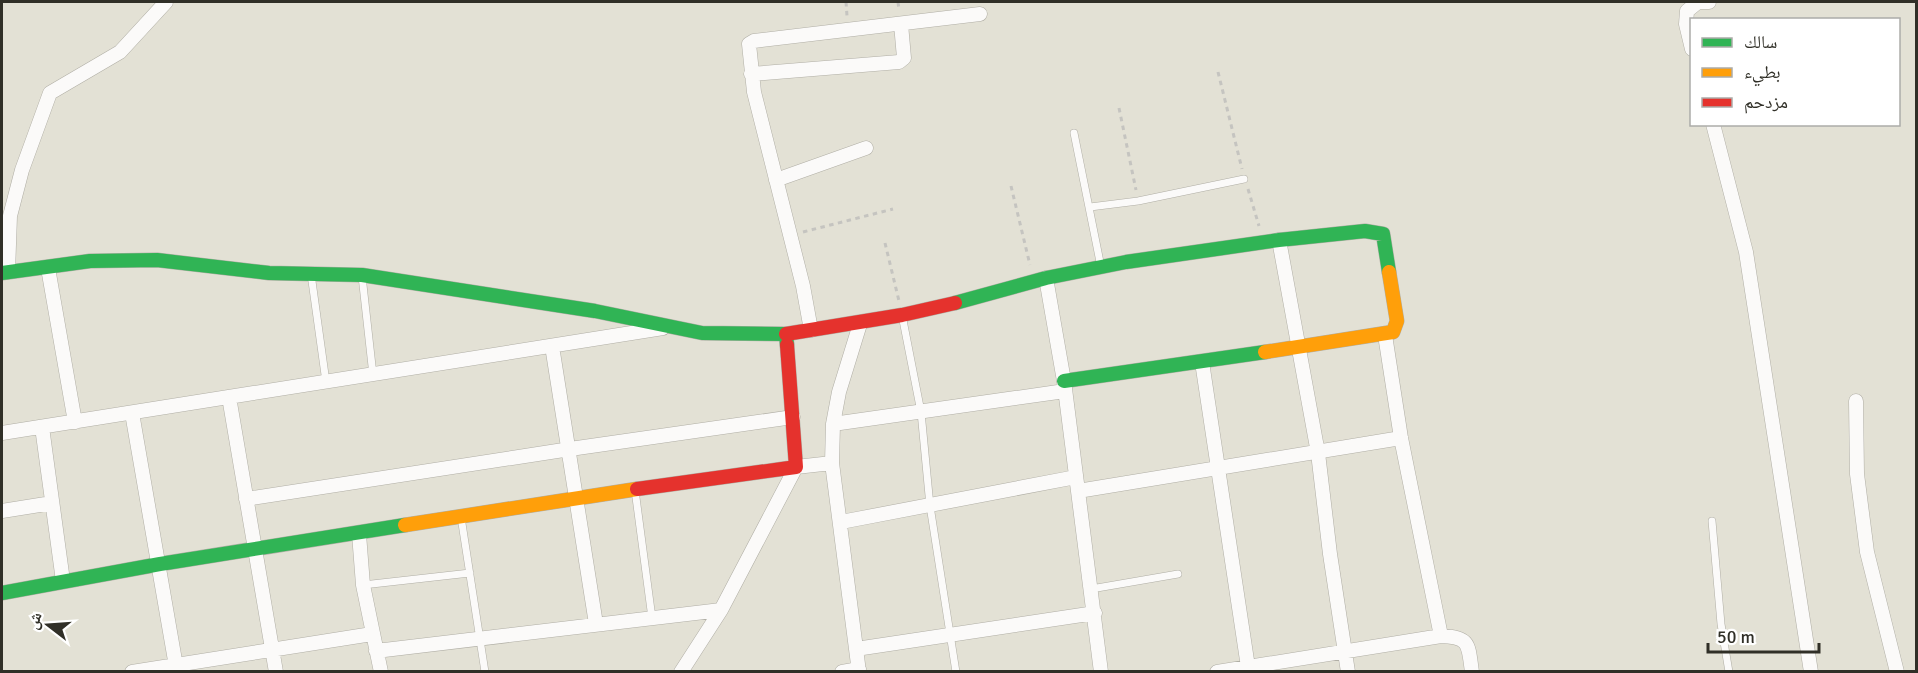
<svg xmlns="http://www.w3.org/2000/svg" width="1918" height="673" font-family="Signika,'Noto Naskh Arabic',sans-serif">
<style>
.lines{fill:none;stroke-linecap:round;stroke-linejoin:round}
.lane-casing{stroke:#b0aea5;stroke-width:8}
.street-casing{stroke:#b0aea5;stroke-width:15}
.fast-casing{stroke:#b0aea5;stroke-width:15}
.slow-casing{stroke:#b0aea5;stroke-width:15}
.jam-casing{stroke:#b0aea5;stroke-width:15}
.path{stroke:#c5c4c0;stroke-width:3;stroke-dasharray:4.5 4.5;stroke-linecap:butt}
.lane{stroke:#fbfaf9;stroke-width:7}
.street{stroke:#fbfaf9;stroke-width:14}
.fast{stroke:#30b455;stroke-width:14}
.slow{stroke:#ff9f0a;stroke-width:14}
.jam{stroke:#e5322d;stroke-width:14}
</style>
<rect width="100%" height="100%" fill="#e3e1d5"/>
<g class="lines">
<g class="lane-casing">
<path id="lane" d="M1074 133 1101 267
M1090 207 1138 201 1244 179
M311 274 326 382
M362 276 373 375
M902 315 921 412 930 506 956 672
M635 490 652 618
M461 517 485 672
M1712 521 1721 624 1729 672
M363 585 470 573
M1091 589 1178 574"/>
</g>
<g class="street-casing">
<path id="street" d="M1692 49 1686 24 1687 11 1698 2H1709
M751 74 899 62 904 58 901 24
M1713 124 1746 252 1811 672
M776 180 866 148
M1279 240 1318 453 1330 554 1348 672
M48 268 75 422
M8 272 10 216 22 170 50 93 120 52 166 2
M1046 278 1064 381 1101 672
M811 330 803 286 754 92 749 44 754 41 980 14
M1385 335 1401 438 1441 636
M552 346 596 624
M1202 362 1248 667
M229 397 276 672
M1856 401 1857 474 1867 552 1897 672
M132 413 177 672
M833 424 1065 391
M42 427 63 581
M2 433 663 328
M1078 491 1401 438
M246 499 570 449 793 417
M2 511 52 503
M841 522 1076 477
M359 534 363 585 381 672
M856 649 1095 613
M376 651 721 610
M132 672 372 634
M681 672 721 610 796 467 832 463
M842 672 859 669
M859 672 832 463 833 424 839 392 860 324
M1217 672 1441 636C1471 637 1468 645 1472 672"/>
</g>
<g class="fast-casing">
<path id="fast" d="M2 273 90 261 157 260 269 273 362 275 595 311 702 333 786 334 787 345
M955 303 1046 278 1126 262 1279 240 1365 231 1383 234 1389 272
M1064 381 1265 352
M2 593 160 564 405 525"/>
</g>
<g class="slow-casing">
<path id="slow" d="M1265 352 1393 332 1397 321 1389 272
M405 525 637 489"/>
</g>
<g class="jam-casing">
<path id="jam" d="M786 334 902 315 955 303
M637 489 796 467 787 345"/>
</g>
<path class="path" d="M846 2 847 16
M898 2 899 10
M1218 72 1242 169
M1119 108 1136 190
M1011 186 1030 265
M1248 189 1259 226
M803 232 893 209
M885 243 899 301"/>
<use href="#lane" class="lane"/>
<use href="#street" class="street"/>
<use href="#fast" class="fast"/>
<use href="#slow" class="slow"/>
<use href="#jam" class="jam"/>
</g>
<rect width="1918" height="673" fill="none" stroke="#302f27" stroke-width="6"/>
<rect x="1690" y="18" width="210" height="108" fill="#ffffff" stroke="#acaca9" stroke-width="1.5"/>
<rect x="1702" y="38" width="30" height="9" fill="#30b455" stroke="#acaca9" stroke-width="1.5"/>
<text x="1744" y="48" font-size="18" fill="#302f27">سالك</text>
<rect x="1702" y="68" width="30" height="9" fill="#ff9f0a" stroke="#acaca9" stroke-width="1.5"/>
<text x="1744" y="78" font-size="18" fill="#302f27">بطيء</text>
<rect x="1702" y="98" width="30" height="9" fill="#e5322d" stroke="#acaca9" stroke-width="1.5"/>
<text x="1744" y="108" font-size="18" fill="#302f27">مزدحم</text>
<g transform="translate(48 625) rotate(287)" stroke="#ffffff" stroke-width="4.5" paint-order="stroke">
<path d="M0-4.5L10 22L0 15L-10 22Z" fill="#302f27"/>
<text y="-9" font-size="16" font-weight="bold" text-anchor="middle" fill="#302f27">ش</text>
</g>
<path d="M1708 643v9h111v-9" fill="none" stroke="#302f27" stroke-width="3"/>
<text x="1717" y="643" font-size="18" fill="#302f27" stroke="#ffffff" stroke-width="4.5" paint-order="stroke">50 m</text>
</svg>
